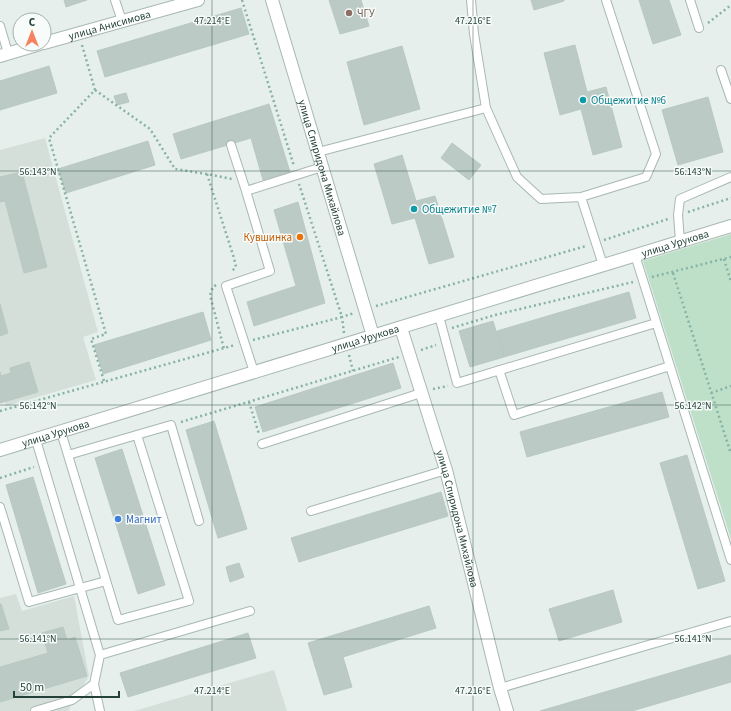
<svg xmlns="http://www.w3.org/2000/svg" width="731" height="711" font-family="'Source Sans 3',sans-serif">
<style>
.built{fill:#d4dfda}
.green{fill:#bfe0c8}
.building{fill:#bbcac4;stroke:#b8c9c2}
.lines{fill:none;stroke-linecap:round;stroke-linejoin:round}
.lane-casing{stroke:#a8b8b2;stroke-width:10}
.street-casing{stroke:#a8b8b2;stroke-width:14}
.path{stroke:#86b3a5;stroke-width:2.5;stroke-dasharray:2 3;stroke-linecap:butt}
.lane{stroke:#fff;stroke-width:8}
.street{stroke:#fff;stroke-width:12}
.ticks{fill:none;stroke:#24423a;stroke-width:1;stroke-opacity:0.45}
.education-dot{fill:#8d6e63;stroke:#f7fbf9;stroke-width:1.5}
.culture-dot{fill:#0f9aa8;stroke:#f7fbf9;stroke-width:1.5}
.food-dot{fill:#e8710a;stroke:#f7fbf9;stroke-width:1.5}
.shop-dot{fill:#3f7fe0;stroke:#f7fbf9;stroke-width:1.5}
.labels{text-anchor:middle;dominant-baseline:central;stroke-width:3;stroke-linejoin:round;paint-order:stroke}
.education-label{font-size:11px;fill:#785e54;stroke:#f7fbf9;text-anchor:start}
.street-label{font-size:11px;fill:#24423a;stroke:#f7fbf9}
.culture-label{font-size:11px;fill:#0d838f;stroke:#f7fbf9;text-anchor:start}
.food-label{font-size:11px;fill:#c56008;stroke:#f7fbf9;text-anchor:end}
.shop-label{font-size:11px;fill:#366cbe;stroke:#f7fbf9;text-anchor:start}
.ticks-label{font-size:10px;text-anchor:middle;fill:#24423a;stroke:#f7fbf9;stroke-width:3;stroke-linejoin:round;paint-order:stroke}
</style>
<rect width="100%" height="100%" fill="#e6efeb"/>
<path class="built" d="M45 138 98 332 83 337 96 380 6 406 0 387V150Z
M16 594 22 611 74 596 89 676 68 711H0V598Z
M274 670 287 711H134Z"/>
<path class="green" d="M731 234V539L643 261Z"/>
<path class="building" d="M64 0H87L66 7Z
M329 0H361L369 26 340 34Z
M531 0H564V1L534 10Z
M639 0H669L681 35 653 44Z
M241 8 249 34 105 77 97 51Z
M575 45 587 92 606 87 622 147 593 155 581 109 560 115 544 53Z
M402 46 420 109 364 125 347 62Z
M49 66 57 93 0 110V81Z
M126 93 129 102 117 105 114 96Z
M708 97 723 152 678 165 662 110Z
M269 104 290 172 263 180 251 138 181 159 173 134Z
M148 141 155 165 66 193 58 169Z
M452 143 481 165 469 180 441 158Z
M402 155 416 201 435 196 454 257 429 264 415 218 392 224 374 164Z
M22 172 47 267 24 273 5 201 0 202V177Z
M298 202 325 303 254 326 247 302 296 286 274 210Z
M629 292 636 318 504 357 497 331Z
M0 304 8 333 0 336Z
M203 312 211 340 103 374 94 345Z
M493 321 504 357 470 367 459 331Z
M29 362 38 392 0 403V372L1 376 11 373 10 368Z
M393 363 401 388 263 432 255 407Z
M662 392 669 417 527 457 520 432Z
M214 421 247 529 218 538 186 430Z
M122 449 165 585 138 594 95 458Z
M687 455 725 581 698 589 660 463Z
M33 477 66 584 38 593 6 485Z
M441 492 448 516 299 562 291 538Z
M239 563 244 577 230 582 226 567Z
M613 590 622 622 559 641 549 609Z
M0 604H1L9 629 0 631Z
M429 606 436 628 343 657 352 687 324 695 308 643Z
M63 627 67 640 75 637 87 676 0 702V667L48 653 42 633Z
M248 633 256 658 128 697 120 673Z
M731 655V682L632 711H540Z"/>
<g class="lines">
<g class="lane-casing">
<path id="lane" d="M115 0 122 21
M471 0 474 34 486 108
M690 0 699 28
M0 26 8 53
M721 70 731 99
M231 145 246 191 322 167
M318 152 486 108 517 177 541 199 581 197
M246 191 270 271 226 286 254 372
M680 241 678 215 680 199 731 177
M635 255 731 560
M603 265 581 197 646 177 656 154 606 0
M439 316 457 383 656 323
M499 370 514 415 670 366
M61 432 118 620 189 601 137 435
M262 444 421 393
M68 455 171 425 199 521
M0 507 29 602 106 581
M311 511 446 470
M100 655 250 611
M94 684 100 711
M500 688 731 621
M35 711 72 700 94 684 100 655 36 440"/>
</g>
<g class="street-casing">
<g id="street">
<path id="s1" d="M272 0 373 336"/>
<path id="s2" d="M44 43 198 0"/>
<path d="M0 56 40 44"/>
<path id="s3" d="M401 328 446 470 500 688 507 711"/>
<path id="s4" d="M0 450 731 226"/>
</g>
</g>
<path class="path" d="M242 0 294 166
M708 23 731 5
M82 45 95 90 49 138 106 334 91 339 104 381
M95 90 150 129 175 169 207 174 232 179
M207 174 234 258 236 267 231 272
M688 212 731 198
M604 240 668 219
M724 259 731 282
M673 273 731 454
M652 277 731 257
M216 285 213 287 210 295 224 349
M376 306 586 246
M452 328 495 315 633 282
M344 333 342 317 354 313
M253 340 342 317 299 184
M421 350 436 345
M349 355 353 371
M433 389 448 386
M711 393 731 386
M249 402 259 434
M0 411 235 345
M181 422 399 357
M0 478 34 467"/>
<use href="#lane" class="lane"/>
<use href="#street" class="street"/>
</g>
<path class="ticks" d="M212 0V711M473 0V711M0 171H731M0 405H731M0 639H731"/>
<circle class="education-dot" cx="349" cy="13" r="4"/>
<g class="culture-dot">
<circle cx="583" cy="100" r="4"/>
<circle cx="414" cy="209" r="4"/>
</g>
<circle class="food-dot" cx="300" cy="237" r="4"/>
<circle class="shop-dot" cx="118" cy="519" r="4"/>
<g class="labels">
<g class="education-label">
<text x="357" y="13">ЧГУ</text>
</g>
<g class="street-label">
<text stroke="none"><textPath href="#s2" startOffset="68">улица Анисимова</textPath></text>
<text stroke="none"><textPath href="#s1" startOffset="175">улица Спиридона Михайлова</textPath></text>
<text stroke="none"><textPath href="#s4" startOffset="706">улица Урукова</textPath></text>
<text stroke="none"><textPath href="#s4" startOffset="382">улица Урукова</textPath></text>
<text stroke="none"><textPath href="#s4" startOffset="58">улица Урукова</textPath></text>
<text stroke="none"><textPath href="#s3" startOffset="199">улица Спиридона Михайлова</textPath></text>
</g>
<g class="culture-label">
<text x="591" y="100">Общежитие №6</text>
<text x="422" y="209">Общежитие №7</text>
</g>
<g class="food-label">
<text x="292" y="237">Кувшинка</text>
</g>
<g class="shop-label">
<text x="126" y="519">Магнит</text>
</g>
</g>
<g class="ticks-label">
<text x="212" y="24">47.214°E</text>
<text x="473" y="24">47.216°E</text>
<text x="38" y="175">56.143°N</text>
<text x="693" y="175">56.143°N</text>
<text x="38" y="409">56.142°N</text>
<text x="693" y="409">56.142°N</text>
<text x="38" y="642">56.141°N</text>
<text x="693" y="642">56.141°N</text>
<text x="212" y="694">47.214°E</text>
<text x="473" y="694">47.216°E</text>
</g>
<g transform="translate(32 32)"><circle r="19" fill="#f7fbf9" stroke="#a3b1ad"/>
<path d="M0-3L7 15L0 10L-7 15Z" fill="#f4845f"/>
<text y="-6" font-size="11" font-weight="bold" text-anchor="middle" fill="#24423a">С</text>
</g>
<path d="M14 691v6h105v-6" fill="none" stroke="#24423a" stroke-width="2"/>
<text x="20" y="691" font-size="12" fill="#24423a" stroke="#f7fbf9" stroke-width="3" paint-order="stroke">50 m</text>
</svg>
